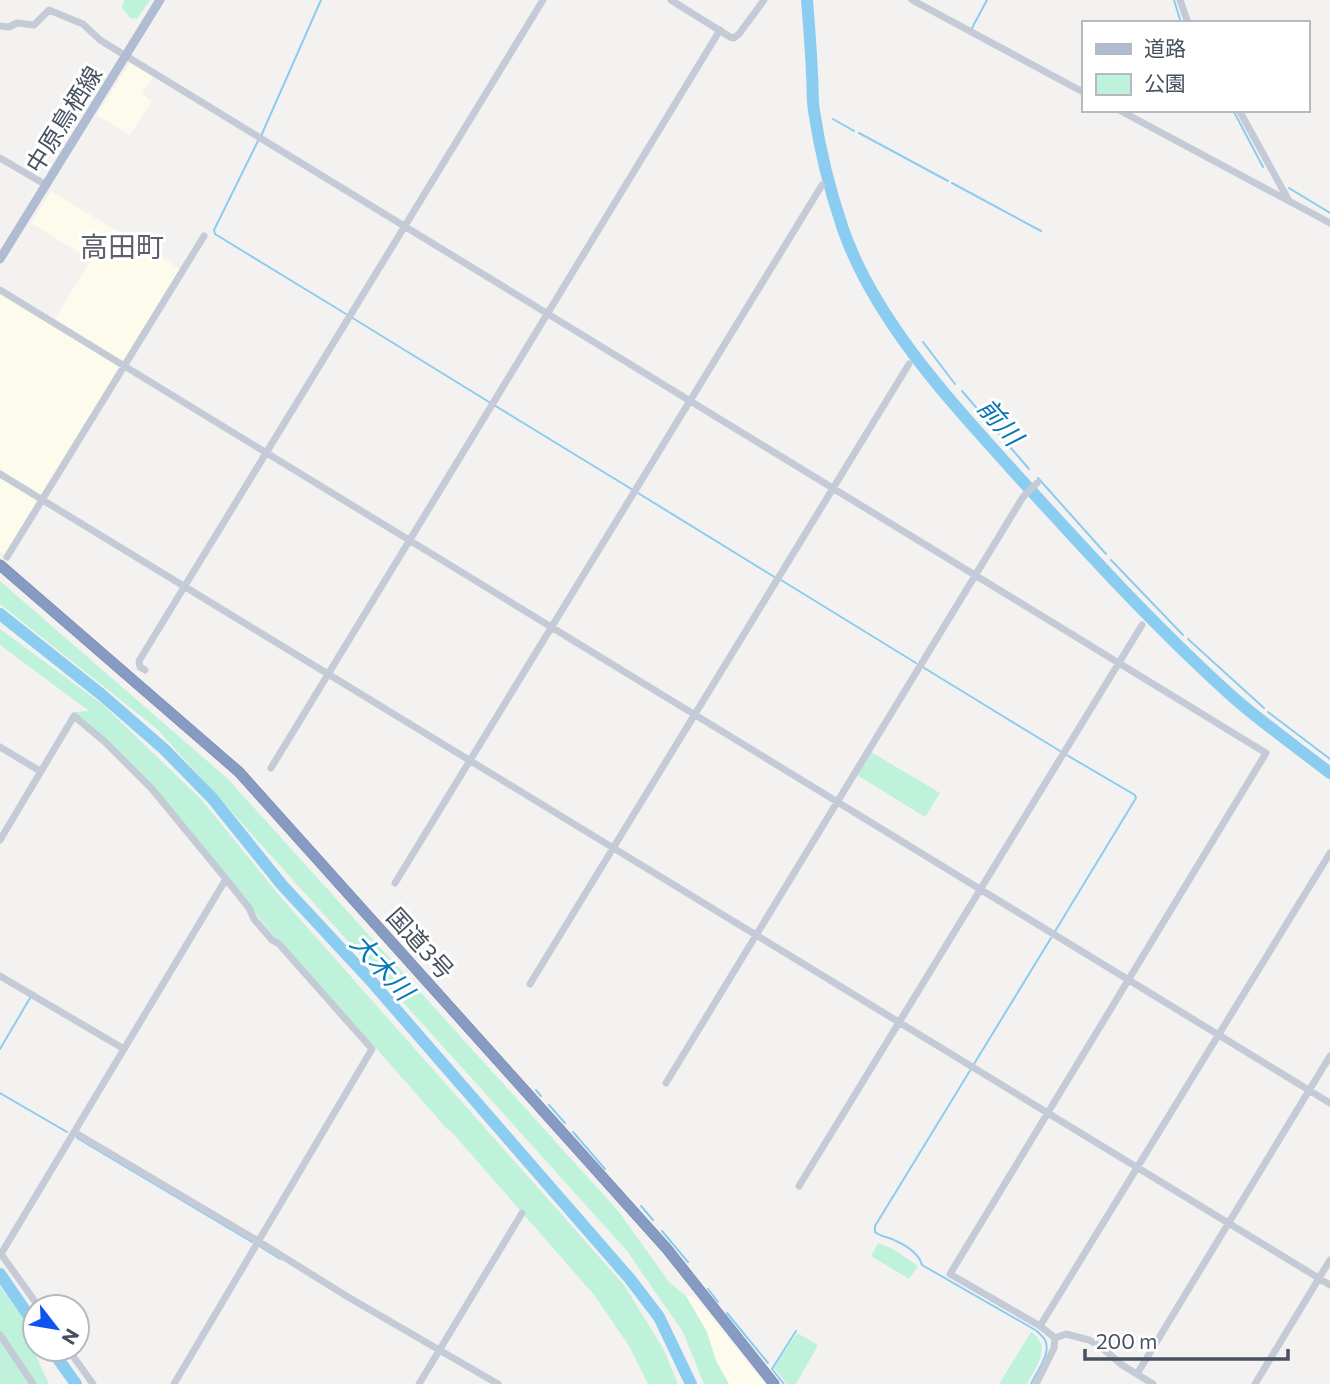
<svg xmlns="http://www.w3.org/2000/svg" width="1330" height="1384" font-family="Commissioner,'Noto Sans JP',sans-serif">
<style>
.commercial{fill:#fdfbec}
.green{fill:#bff2da}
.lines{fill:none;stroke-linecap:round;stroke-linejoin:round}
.stream{stroke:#8acdf1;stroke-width:2}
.river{stroke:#8acdf1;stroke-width:12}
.highway-casing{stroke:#7286ae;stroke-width:11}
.minor{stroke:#c5cbd6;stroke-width:7}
.major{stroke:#b0bcd1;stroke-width:9}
.highway{stroke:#879bc2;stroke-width:10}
.labels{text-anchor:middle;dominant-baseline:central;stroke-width:6;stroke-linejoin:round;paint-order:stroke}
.street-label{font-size:24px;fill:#485160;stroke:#fff}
.water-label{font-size:26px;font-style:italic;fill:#0578b6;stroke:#fff}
.quarter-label{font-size:28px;fill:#5d6067;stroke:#fff}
</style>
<rect width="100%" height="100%" fill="#f4f2f1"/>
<path class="commercial" d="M131 61 154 75 142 94 152 101 130 135 97 115Z
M51 191 110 227 90 259 31 223Z
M111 227 180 269 124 362 55 319Z
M0 293 121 367 42 496 0 470Z
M0 478 38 501 5 556 0 551Z
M686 1296 695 1297 765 1384H729L716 1361 707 1332Z"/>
<path class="green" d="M124 0H150L137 19 130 18 122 8Z
M0 581 228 779 619 1212 669 1282 686 1296 707 1332 716 1361 729 1384H704L683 1332 627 1251 157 729 0 604Z
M0 629 102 704 201 799 283 900 624 1285 664 1350 678 1384H648L629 1346 595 1296 450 1130 447 1129 376 1048 270 932 228 878 108 742 73 712 89 711 0 645Z
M871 752 940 793 925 817 857 775Z
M878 1243 893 1249 918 1266 909 1279 871 1256Z
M0 1286 35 1335V1349H45L36 1356 49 1384H0Z
M1031 1332C1053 1347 1036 1366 1027 1384H999Z
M797 1333 818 1345 796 1384H787L774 1368Z"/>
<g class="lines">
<path class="stream" d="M1174 0 1181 23
M972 28 987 0
M1233 110 1263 167
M833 119 854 131
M859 133 948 181
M261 136 321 0
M258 141 214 230 215 234 346 314
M952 183 1041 231
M1289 188 1330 213
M351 317 489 402
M923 342 955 384
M962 391 1029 469
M494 405 633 490
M1038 478 1106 554
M638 493 776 578
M1111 560 1183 635
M781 580 916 663
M1188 639 1264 708
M921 666 1060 751
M1268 712 1330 759
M1054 933 1136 798 1135 795 1065 754
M0 1049 30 998
M974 1064 1051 938
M971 1069 875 1226V1232C881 1237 889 1237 896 1241 907 1246 919 1254 922 1265L1037 1331C1038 1332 1045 1339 1045 1340 1052 1353 1036 1373 1031 1384
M536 1090 541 1096
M0 1093 67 1132
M549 1105 565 1123
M573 1132 605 1169
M77 1138 252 1242
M641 1206 653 1220
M662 1231 688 1262
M261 1247 280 1259
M708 1289 718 1302
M727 1313 768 1363
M784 1384 772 1369 796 1331"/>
<path class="river" d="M807 0C809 25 811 49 812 74 813 86 812 99 814 111 820 151 830 191 843 229 875 321 952 403 1016 474 1086 551 1156 628 1234 698 1265 725 1298 748 1330 773
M0 614 102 695 164 749 212 798 282 885 372 982 630 1279 659 1317 691 1384
M0 1274 35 1325
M51 1349 76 1384"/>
<g class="highway-casing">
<path id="highway" d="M0 565 239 772 667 1249 774 1384"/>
</g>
<path class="minor" d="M671 0 730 37 734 38 739 34 764 0
M912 0 1083 92
M1180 0 1188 23
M0 26 9 27 17 23 34 25 49 10 83 24 100 40 1266 753 950 1274 1040 1326 1055 1338
M1119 110 1330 223
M1239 110 1289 201
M0 158 46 185
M0 290 1330 1103
M0 474 1330 1285
M7 557 204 236
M145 670 140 667 139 661 142 656 543 0
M0 747 40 771
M271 768 720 30
M0 840 74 716 105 742 152 789 226 879 249 908 254 919 272 940 279 944 372 1049 174 1384
M395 883 822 185
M0 976 124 1049 1 1254 39 1307
M530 984 909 364
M124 1049 226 879
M666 1083 1023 497 1037 483
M74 1132 258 1241 348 1297 498 1384
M799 1186 1142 625
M1040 1326 1330 853
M0 1335 33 1384
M1055 1338 1066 1334 1089 1340 1100 1346 1122 1365 1153 1384
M68 1349 93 1384
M1137 1374 1330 1056
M419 1384 522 1213
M1036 1384 1054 1348 1055 1338
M1255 1384 1330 1260"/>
<path class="major" d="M0 259 160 0"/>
<use href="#highway" class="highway"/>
</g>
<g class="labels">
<g class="street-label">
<text transform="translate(63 119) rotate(-58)">中原鳥栖線</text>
<text transform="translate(421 943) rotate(48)">国道3号</text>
</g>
<g class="water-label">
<text transform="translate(1001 421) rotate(49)">前川</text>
<text transform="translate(383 966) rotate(48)">大木川</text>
</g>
<g class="quarter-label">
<text x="122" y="246">高田町</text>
</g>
</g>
<rect x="1082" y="21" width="228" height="91" fill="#ffffff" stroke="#b6b9bf" stroke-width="2"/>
<rect x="1096" y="44" width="35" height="10" fill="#b0bcd1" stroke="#b6b9bf" stroke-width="2"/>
<text x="1144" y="56" font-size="21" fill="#485160">道路</text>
<rect x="1096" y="74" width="35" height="21" fill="#bff2da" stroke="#b6b9bf" stroke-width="2"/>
<text x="1144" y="91" font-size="21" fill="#485160">公園</text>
<g transform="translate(56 1328) rotate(121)"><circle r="33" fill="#ffffff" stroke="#b6b9bf" stroke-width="2"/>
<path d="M0-5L12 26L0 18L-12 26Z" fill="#1052f0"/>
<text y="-10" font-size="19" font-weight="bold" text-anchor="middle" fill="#485160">N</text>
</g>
<path d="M1085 1349v10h203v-10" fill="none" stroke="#485160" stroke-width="3.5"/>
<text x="1096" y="1349" font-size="21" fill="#485160" stroke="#ffffff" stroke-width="5" paint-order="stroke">200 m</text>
</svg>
